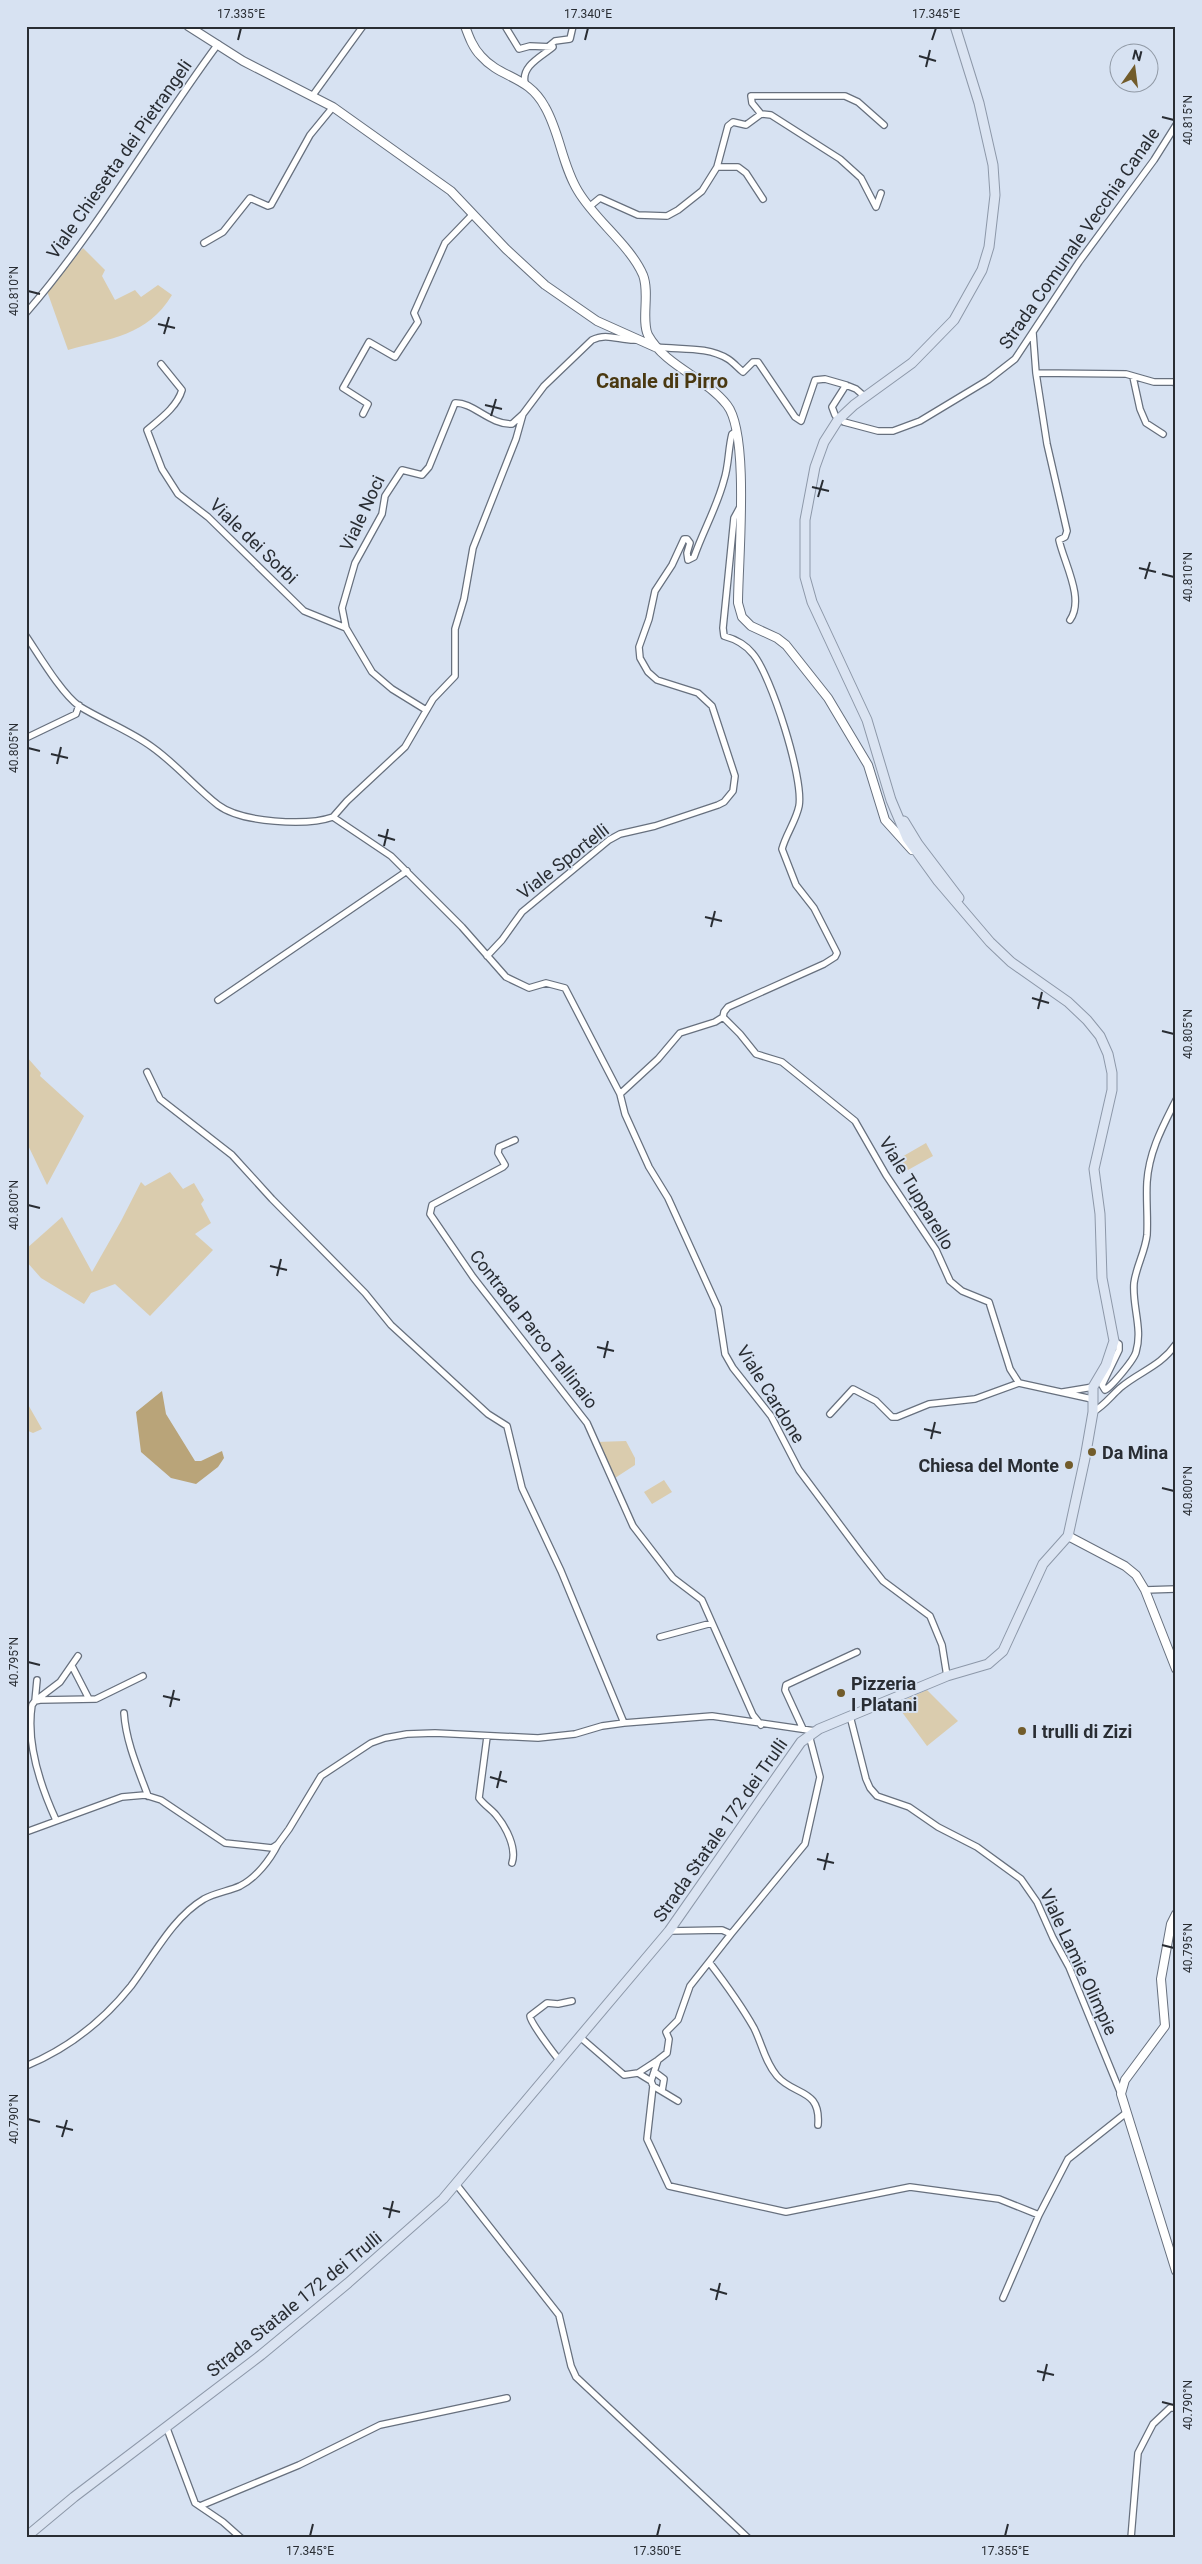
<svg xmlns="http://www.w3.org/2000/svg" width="1202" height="2564" font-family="Roboto,sans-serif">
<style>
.green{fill:#daccae}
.forest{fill:#b9a479}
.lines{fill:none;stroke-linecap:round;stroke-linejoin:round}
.street-casing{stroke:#67707e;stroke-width:8}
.secondary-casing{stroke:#67707e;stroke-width:10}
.primary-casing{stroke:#8d98a9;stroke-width:11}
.street{stroke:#fff;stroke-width:5.5}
.secondary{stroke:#fff;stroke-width:8}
.primary{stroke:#dbe4f2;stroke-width:9}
.ticks{fill:none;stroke:#292d33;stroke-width:2}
.poi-dot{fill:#725c2b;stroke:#d7e2f2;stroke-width:2}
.labels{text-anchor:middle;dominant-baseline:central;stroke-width:4;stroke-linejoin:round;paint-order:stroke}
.street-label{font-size:18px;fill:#292d33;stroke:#d7e2f2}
.poi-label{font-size:18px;font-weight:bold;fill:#292d33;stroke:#d7e2f2;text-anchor:start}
.quarter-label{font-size:20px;font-weight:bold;fill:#493811;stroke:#d7e2f2}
.neatline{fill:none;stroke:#292d33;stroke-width:2}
.ticks-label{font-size:12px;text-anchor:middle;fill:#292d33}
</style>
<rect width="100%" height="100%" fill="#d7e2f2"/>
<path class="green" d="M83 248 105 270 102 276 115 300 135 290 141 297 158 285 172 295C147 336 111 338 68 350L47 291Z
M26 1056 41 1073 40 1076 84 1116 47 1185 26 1141Z
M926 1143 933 1156 908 1170 900 1158Z
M170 1172 183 1189 194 1183 204 1200 201 1204 211 1223 195 1234 213 1250 150 1316 115 1284 91 1293 84 1304 41 1278 26 1261V1249L62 1217 92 1272 121 1221 141 1182 145 1186Z
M26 1401 42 1429 33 1433 26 1430Z
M626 1441 635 1458V1465L615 1478 596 1442Z
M664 1480 672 1492 652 1504 644 1492Z
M927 1690 958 1721 927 1746 896 1704Z"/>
<path class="forest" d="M162 1391 166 1414 195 1461H201L222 1451 224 1458 218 1467 196 1484 171 1478 141 1452 136 1412Z"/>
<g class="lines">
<g class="street-casing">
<path id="street" d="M505 26 519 49 530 46 553 47C541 57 521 66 525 83
M549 46 555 41 570 39 573 26
M313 95 363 26
M761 114 752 103 751 96H845L858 102 884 125
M717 167H738L746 173 763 199
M589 207 600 198 638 215 667 216 678 210 702 191 717 167 728 126 733 122 746 125 761 114 771 115 840 159 861 178 876 207 881 193
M204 243 223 232 250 198 268 206 271 205 310 135 333 107
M26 313C98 230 152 133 218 44
M1033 333 1036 373 1047 444 1067 531 1065 537 1059 540C1064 563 1085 599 1070 620
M657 347C680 350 707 346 728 359 733 362 738 368 743 372L753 362H758L795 417 801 421 815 380 825 379 846 385
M161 364 182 390C177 407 160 419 147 430L162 469 178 494 208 517 304 611 346 628 372 672 392 689 426 710
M1036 373 1126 374 1154 382H1174L1176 384
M1133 377 1140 409 1146 423 1163 434
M363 414 368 404 343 388 369 342 395 357 418 322 414 313 445 243 473 214
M835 415 832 407 846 385 856 389 864 396
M844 422 878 431H893L920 421 988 380 1015 359 1079 262 1154 160 1176 125
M346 628 342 608 355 563 382 514 385 496 402 470 422 475 429 467 455 403C473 402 490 425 512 424L523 414
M26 636C39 655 61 693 79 706 103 721 129 730 152 747 176 764 195 787 218 805 242 823 307 826 333 817
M26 738 76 714 79 705
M333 817 391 856 462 927 506 977 529 988 546 983 565 988 620 1094 625 1114 649 1167 668 1198 718 1308 725 1354 733 1368 771 1416 799 1470 861 1553 883 1581 930 1616 942 1645 947 1676
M333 817 347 801 405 747 433 699 455 676V629L464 599 473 548 516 439 523 414 544 386 592 340C607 332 620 341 636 340
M487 956 502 940 522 912 609 840 620 834 655 826 718 805 724 802 733 791 735 776 712 706 698 693 657 680 648 672 640 658 639 647 649 619 655 591 672 565 684 539H687L690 543 687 553 688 560 694 557C703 531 717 507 724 480 729 465 728 449 732 434L735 432
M218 1000 407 871
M723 1017 740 1034 756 1054 782 1062 855 1121 886 1175 936 1250 950 1281 962 1291 989 1302 1010 1369 1019 1383 1092 1399
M147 1072 160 1099 232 1155 272 1199 365 1293 391 1325 488 1414 507 1426 522 1488 561 1571 624 1723
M620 1094 658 1059 680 1033 715 1022 723 1017 724 1012 728 1007 824 964 835 957 837 953 814 908 796 885 782 849C786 834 796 821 799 806 804 779 771 675 753 654 746 645 735 639 724 636L723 628 734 518 740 507
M515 1140 499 1147 498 1153 505 1165 503 1167 432 1205 430 1214 473 1277 587 1423 633 1526 673 1578 702 1600 753 1715 761 1725
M1114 1341 1119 1344V1350L1102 1385 1105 1390C1111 1387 1134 1360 1136 1352 1143 1329 1132 1306 1134 1283 1136 1267 1145 1252 1147 1235 1148 1217 1146 1200 1147 1182 1149 1151 1163 1126 1176 1100
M1063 1392 1093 1387
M1093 1412C1105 1405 1110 1397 1120 1388 1140 1371 1160 1367 1176 1344
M830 1414 853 1389 876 1401 892 1417H897L929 1404 975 1399 1019 1383
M1145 1590 1176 1589
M660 1637 712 1623
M72 1666 89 1699
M37 1680 35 1701 60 1682 78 1656
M124 1713C126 1742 138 1769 148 1796
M850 1716 866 1779 870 1788 877 1796 909 1807 938 1827 977 1847 1021 1879 1037 1902 1053 1938 1069 1967 1121 2094
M803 1729 785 1690 786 1685 857 1652
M487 1737 479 1798C484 1805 491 1809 496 1815 506 1827 517 1848 512 1863
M56 1820C40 1785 26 1743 32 1705L35 1701 40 1700 96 1699 143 1676
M26 1832 122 1797 145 1795 161 1800 225 1843 272 1848 278 1844 289 1829 321 1776 371 1743 385 1738 407 1734 435 1733 538 1738 575 1734 602 1726 624 1723 712 1716 815 1731
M669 1931 722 1930 731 1934 805 1844 820 1777 809 1735
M731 1934 709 1962C725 1983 741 2005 754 2028 762 2044 765 2062 777 2076 794 2096 821 2088 818 2125
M580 2037 624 2075 638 2073 651 2081 653 2086 647 2139 669 2186 786 2212 910 2187 999 2199 1039 2215 1068 2159 1126 2113
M658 2060 667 2053 669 2039 666 2032 678 2020 690 1986 709 1962
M560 2061C554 2054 530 2022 530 2016L547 2003 558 2004 572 2001
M26 2066C67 2049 103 2021 131 1986 153 1957 172 1918 204 1899 215 1893 229 1891 240 1886 256 1878 270 1860 278 1844
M638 2073 658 2060 651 2081
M656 2073 664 2079 662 2091
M653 2086 678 2101
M456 2184 559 2315 571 2366 576 2377 748 2538
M1003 2298 1039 2215
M166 2426 195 2503 223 2522 241 2538
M200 2506 299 2465 380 2425 507 2398
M1131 2538 1138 2453 1153 2424 1170 2408H1176"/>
</g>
<g class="secondary-casing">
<path id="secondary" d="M188 26 243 61 333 107 451 191 506 249 545 285 597 321 655 347
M465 26C469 37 473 48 481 56 501 79 528 75 545 107 560 133 562 165 578 191 595 220 630 245 643 275 650 293 641 320 648 335 666 367 705 377 727 405 750 434 738 562 738 603L742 617 751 626 777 638 786 645 828 698 868 765 885 820 912 850
M1068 1536 1125 1566 1136 1575 1145 1590 1176 1669
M1176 1914 1171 1924 1161 1979 1165 2026 1125 2080 1121 2094 1176 2271"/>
</g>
<g class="primary-casing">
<path id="primary" d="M904 821 918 844 959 898
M26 2537 74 2497 261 2355 348 2283 443 2199 669 1931 801 1742 819 1729 947 1676 988 1664 1003 1651 1043 1564 1068 1536 1085 1458 1093 1412V1387L1106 1365 1114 1341 1102 1278 1100 1214 1094 1169 1112 1090V1073L1108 1054 1100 1036 1087 1020 1068 1002 1011 962 990 942 938 881 907 838 891 800 867 720 812 602 805 577V520L815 467 824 442 838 420 854 405 912 363 954 320 982 270 989 247 995 195 993 165 979 103 955 26"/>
</g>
<use href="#street" class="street"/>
<use href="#secondary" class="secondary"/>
<use href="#primary" class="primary"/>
</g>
<path class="ticks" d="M238 40 241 28M585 40 588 28M932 40 936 28M919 56 936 61M926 67 930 50M1162 117 1174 120M28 291 40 294M158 324 175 328M164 334 169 317M485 405 502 409M491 416 496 399M812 487 829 491M818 497 823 480M1139 568 1156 572M1162 574 1174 577M1145 579 1150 562M28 748 40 751M51 754 68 758M57 764 61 747M378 835 395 840M384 846 388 829M705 917 722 921M711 927 715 911M1032 998 1049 1003M1038 1009 1042 992M1162 1031 1174 1034M28 1205 40 1208M270 1266 287 1270M277 1276 281 1259M597 1347 614 1351M604 1358 608 1341M924 1429 941 1433M931 1439 935 1422M1162 1488 1174 1491M28 1662 40 1665M163 1696 180 1700M170 1707 174 1690M490 1777 507 1782M497 1788 501 1771M817 1859 834 1863M824 1870 828 1853M1162 1945 1174 1948M28 2119 40 2122M56 2126 73 2130M62 2137 67 2120M383 2208 400 2212M389 2218 393 2201M710 2289 727 2294M716 2300 720 2283M1037 2371 1054 2375M1043 2381 1047 2364M1162 2402 1174 2405M310 2536 313 2524M657 2536 660 2524M1005 2536 1008 2524"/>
<g class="poi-dot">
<circle cx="1092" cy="1452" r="5"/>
<circle cx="1069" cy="1465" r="5"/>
<circle cx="841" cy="1693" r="5"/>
<circle cx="1022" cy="1731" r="5"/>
</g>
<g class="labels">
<g class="street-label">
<text transform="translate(119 159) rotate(-55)">Viale Chiesetta dei Pietrangeli</text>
<text transform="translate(1079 238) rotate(-55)">Strada Comunale Vecchia Canale</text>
<text transform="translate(362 513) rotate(-65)">Viale Noci</text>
<text transform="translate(254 541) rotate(44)">Viale dei Sorbi</text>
<text transform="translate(563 861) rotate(-38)">Viale Sportelli</text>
<text transform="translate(917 1193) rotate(59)">Viale Tupparello</text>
<text transform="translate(534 1329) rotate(52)">Contrada Parco Tallinaio</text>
<text transform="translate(771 1394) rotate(58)">Viale Cardone</text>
<text transform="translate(720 1830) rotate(-55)">Strada Statale 172 dei Trulli</text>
<text transform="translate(1079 1962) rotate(65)">Viale Lamie Olimpie</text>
<text transform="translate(294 2304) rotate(-39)">Strada Statale 172 dei Trulli</text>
</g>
<g class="poi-label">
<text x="1102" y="1452">Da Mina</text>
<text x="1059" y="1465" text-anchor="end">Chiesa del Monte</text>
<text x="851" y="1683">Pizzeria<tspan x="851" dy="21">I Platani</tspan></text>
<text x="1032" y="1731">I trulli di Zizi</text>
</g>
<g class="quarter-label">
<text x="662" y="381">Canale di Pirro</text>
</g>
</g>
<rect width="1202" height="2564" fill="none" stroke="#d7e2f2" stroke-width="55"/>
<g transform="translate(1134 68) rotate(14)"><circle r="24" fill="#d7e2f2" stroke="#919aa6"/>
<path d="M0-4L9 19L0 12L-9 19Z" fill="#725c2b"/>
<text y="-8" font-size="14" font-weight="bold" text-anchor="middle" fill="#292d33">N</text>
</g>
<rect x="28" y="28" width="1146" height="2508" class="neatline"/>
<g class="ticks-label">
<text x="241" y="18">17.335°E</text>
<text x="588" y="18">17.340°E</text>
<text x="936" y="18">17.345°E</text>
<text transform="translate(1188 120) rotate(-90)" y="4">40.815°N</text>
<text transform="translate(14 291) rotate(-90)" y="4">40.810°N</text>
<text transform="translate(1188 577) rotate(-90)" y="4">40.810°N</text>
<text transform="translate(14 748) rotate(-90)" y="4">40.805°N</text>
<text transform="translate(1188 1034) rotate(-90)" y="4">40.805°N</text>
<text transform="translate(14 1205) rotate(-90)" y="4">40.800°N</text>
<text transform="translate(1188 1491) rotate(-90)" y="4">40.800°N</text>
<text transform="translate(14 1662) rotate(-90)" y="4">40.795°N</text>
<text transform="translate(1188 1948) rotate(-90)" y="4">40.795°N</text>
<text transform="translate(14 2119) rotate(-90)" y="4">40.790°N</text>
<text transform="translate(1188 2405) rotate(-90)" y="4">40.790°N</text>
<text x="310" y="2555">17.345°E</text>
<text x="657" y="2555">17.350°E</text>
<text x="1005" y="2555">17.355°E</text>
</g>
</svg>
